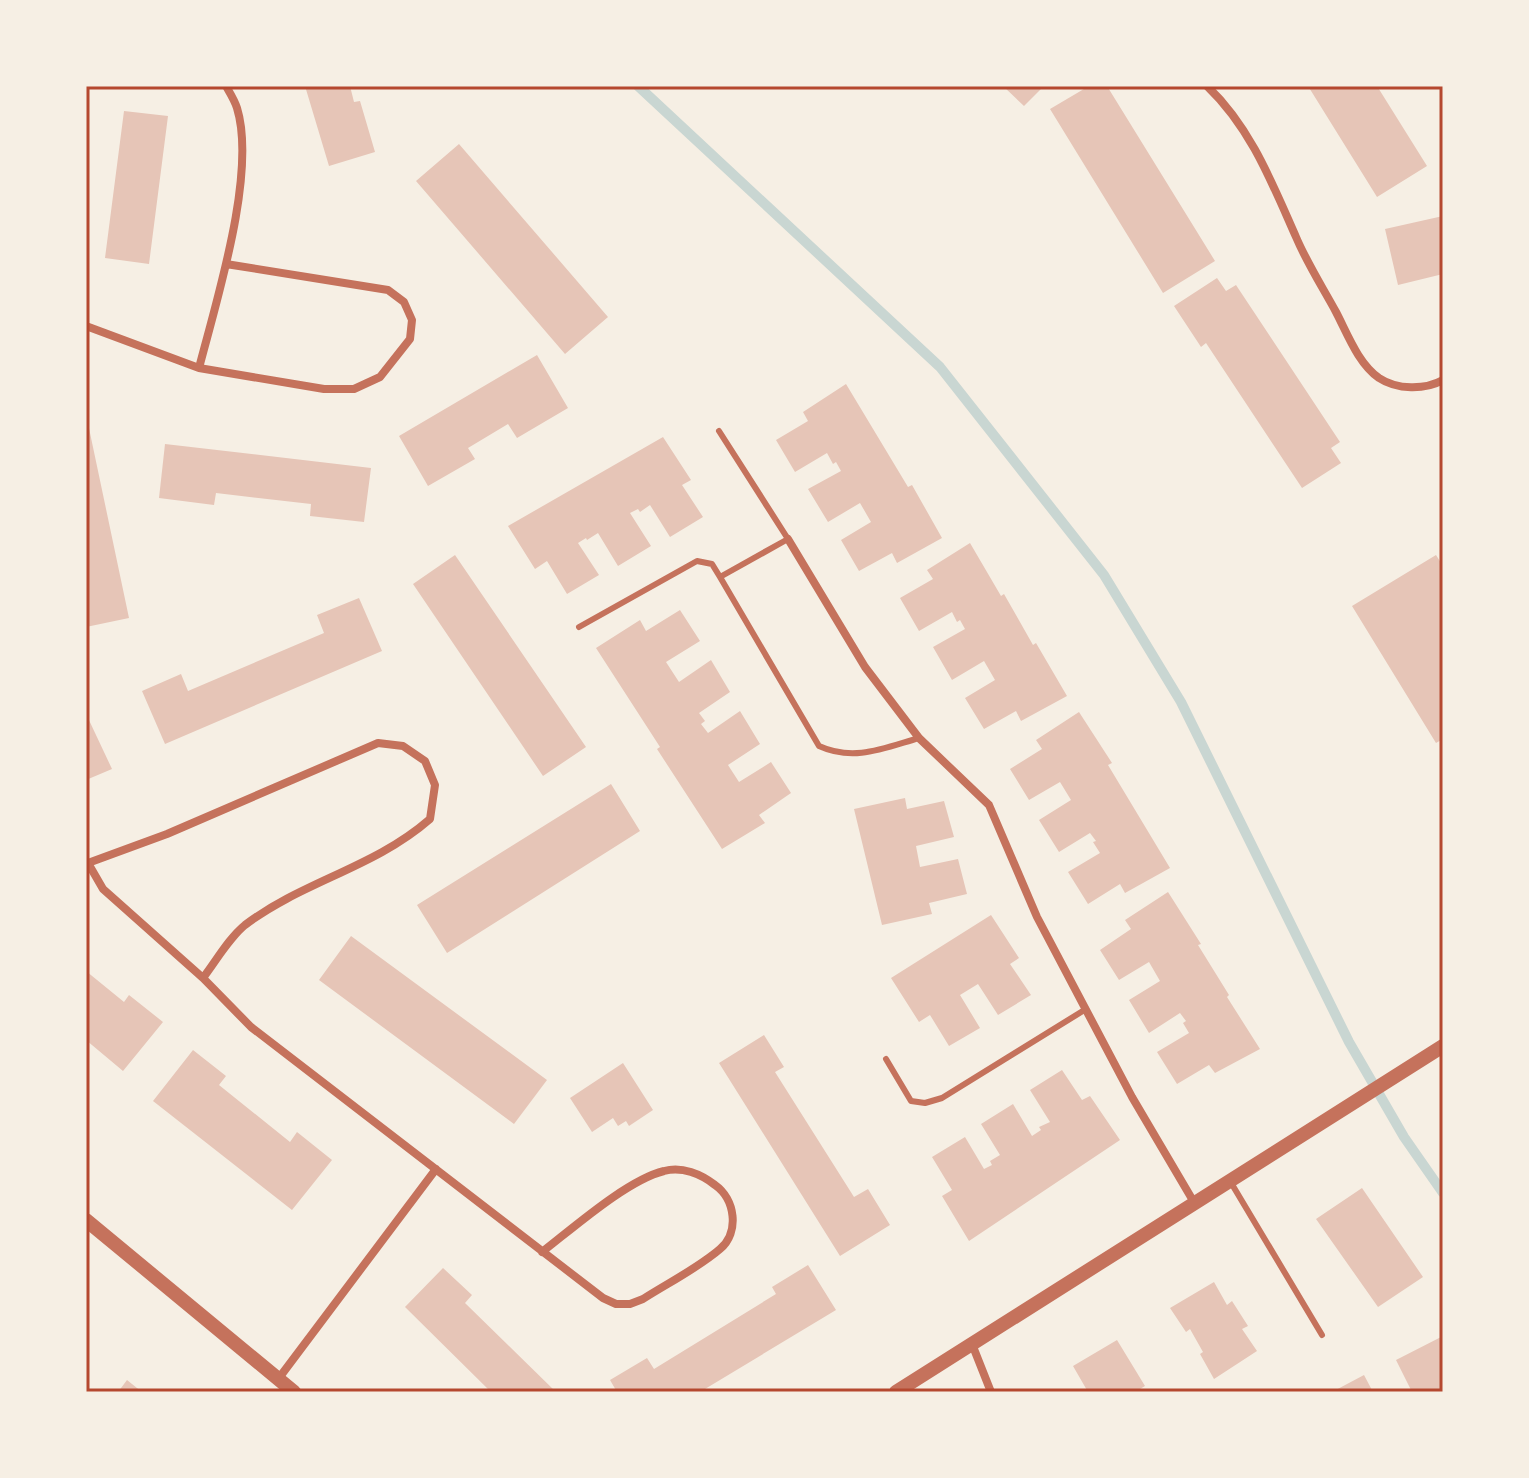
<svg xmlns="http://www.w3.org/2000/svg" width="1529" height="1478" font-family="Overpass,sans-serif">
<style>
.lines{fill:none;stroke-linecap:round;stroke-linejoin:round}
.stream{stroke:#c9d6d2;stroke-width:10}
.building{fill:#e6c5b7}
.service{stroke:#c5725c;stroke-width:6}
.minor{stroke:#c5725c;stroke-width:8}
.tertiary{stroke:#c5725c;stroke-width:14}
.neatline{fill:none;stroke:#b5482f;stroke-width:3}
</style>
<rect width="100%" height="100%" fill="#f6efe4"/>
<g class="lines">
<path class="stream" d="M638 86 940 367 1104 575 1181 702 1349 1042 1404 1137 1443 1193"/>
</g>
<path class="building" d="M305 86H350L354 102 360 101 375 152 329 166Z
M1003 86H1044L1024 106Z
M1089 86H1107L1215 261 1163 293 1050 109Z
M1308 86H1377L1427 166 1377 197Z
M124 111 168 116 149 264 105 258Z
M459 144 608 317 565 354 416 181Z
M1443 216V274L1398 285 1385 229Z
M1217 278 1226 291 1236 285 1340 442 1331 448 1341 463 1302 488 1206 343 1201 347 1174 306Z
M537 355 568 408 517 438 508 424 468 448 475 459 428 486 399 436Z
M846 384 908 487 912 485 942 538 897 563 892 553 859 571 841 540 871 522 860 503 828 522 808 489 841 471 836 462 833 464 827 453 795 472 776 440 808 421 803 412Z
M86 414 129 618 86 627Z
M663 437 691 480 682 485 703 517 670 537 650 505 640 512 638 509 630 513 651 546 618 566 598 533 587 540 586 538 578 543 599 575 567 594 547 561 535 569 508 526Z
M165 444 371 468 364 522 310 516 311 504 216 493 214 505 159 498Z
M970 543 1001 596 1004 594 1033 645 1036 643 1067 696 1021 721 1016 711 984 729 965 698 995 680 984 661 952 680 933 647 965 629 960 620 957 622 952 612 919 631 900 598 933 579 927 570Z
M455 555 586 747 543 776 413 584Z
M1436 555 1443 566V739L1436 743 1352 606Z
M359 598 382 651 165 744 142 691 181 674 188 691 324 633 317 615Z
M680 610 700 641 666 662 679 682 711 660 730 692 699 713 705 721 701 724 708 733 740 711 760 744 728 765 739 782 771 762 791 793 759 815 765 823 722 849 657 749 660 747 596 648 640 620 646 631Z
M1079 712 1112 763 1108 765 1170 868 1125 893 1120 884 1088 904 1068 872 1100 853 1093 842 1096 841 1090 833 1059 852 1039 820 1071 800 1060 782 1029 800 1010 769 1042 749 1036 740Z
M88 718 112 769 86 780V719Z
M611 784 640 831 447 953 417 905Z
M905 798 907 809 944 801 954 837 916 846 920 867 958 859 967 894 929 903 932 914 882 925 854 809Z
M1168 892 1201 944 1198 945 1229 995 1227 997 1260 1049 1215 1073 1209 1065 1177 1084 1157 1052 1189 1033 1183 1023 1186 1021 1180 1013 1149 1033 1129 1000 1160 981 1149 962 1119 980 1100 950 1131 929 1125 920Z
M991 915 1019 958 1010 964 1031 995 998 1015 978 984 960 995 980 1028 949 1046 930 1015 919 1022 891 978Z
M351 936 547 1080 514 1124 319 980Z
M86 971 124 1002 129 995 163 1022 123 1071 86 1040Z
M764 1035 784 1067 775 1072 854 1197 868 1189 890 1225 840 1256 719 1063Z
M193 1050 226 1076 219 1085 290 1142 297 1132 332 1160 292 1210 153 1101Z
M623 1063 653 1110 629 1126 626 1121 618 1126 613 1118 592 1132 570 1098Z
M1062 1070 1082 1100 1090 1096 1120 1140 969 1241 942 1196 952 1190 932 1157 965 1137 984 1169 992 1165 990 1161 1000 1155 981 1124 1013 1104 1032 1136 1041 1130 1039 1127 1050 1122 1030 1090Z
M1362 1188 1423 1277 1378 1307 1316 1219Z
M808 1265 836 1310 700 1392H617L610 1380 647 1358 654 1369 776 1294 772 1287Z
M443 1268 472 1295 465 1303 556 1392H491L405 1307Z
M1214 1282 1227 1305 1232 1301 1248 1326 1242 1329 1257 1351 1214 1379 1200 1354 1203 1352 1190 1329 1186 1332 1170 1308Z
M1443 1336V1392H1412L1396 1360Z
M1117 1340 1145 1386 1135 1392H1088L1073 1366Z
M1364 1375 1373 1392H1332Z
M127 1380 142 1392H118Z"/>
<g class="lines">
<path class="service" d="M720 577 819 746C854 762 884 748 919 738
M579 627 697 561 712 564 720 577 788 539 719 431
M886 1059 911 1101 925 1103 942 1098 1086 1009
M1230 1181 1322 1335"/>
<path class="minor" d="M1207 86C1251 128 1272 183 1296 237 1307 263 1323 288 1336 312 1348 335 1358 363 1379 378 1397 390 1425 390 1443 380
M86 326 199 368 324 389H354L380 377 410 339 412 320 404 302 388 290 226 264
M199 368C216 302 257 173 237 108 235 101 230 93 226 86
M788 539 865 667 919 738 989 805 1037 917 1132 1097 1195 1204
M203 978C216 961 229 938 245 925 303 881 374 868 430 819L435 785 425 761 403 746 378 743 167 834 88 863 103 889 203 978 251 1027 603 1298 616 1304H630L643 1299C668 1283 698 1268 720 1249 740 1232 735 1199 715 1185 701 1174 682 1166 664 1171 627 1180 572 1229 542 1252
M972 1344 991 1392
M279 1378 436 1169"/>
<path class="tertiary" d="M86 1220 294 1392
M896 1392 1443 1046"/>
</g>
<rect width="1529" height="1478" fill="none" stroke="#f6efe4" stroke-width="176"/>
<rect x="88" y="88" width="1353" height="1302" class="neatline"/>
</svg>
